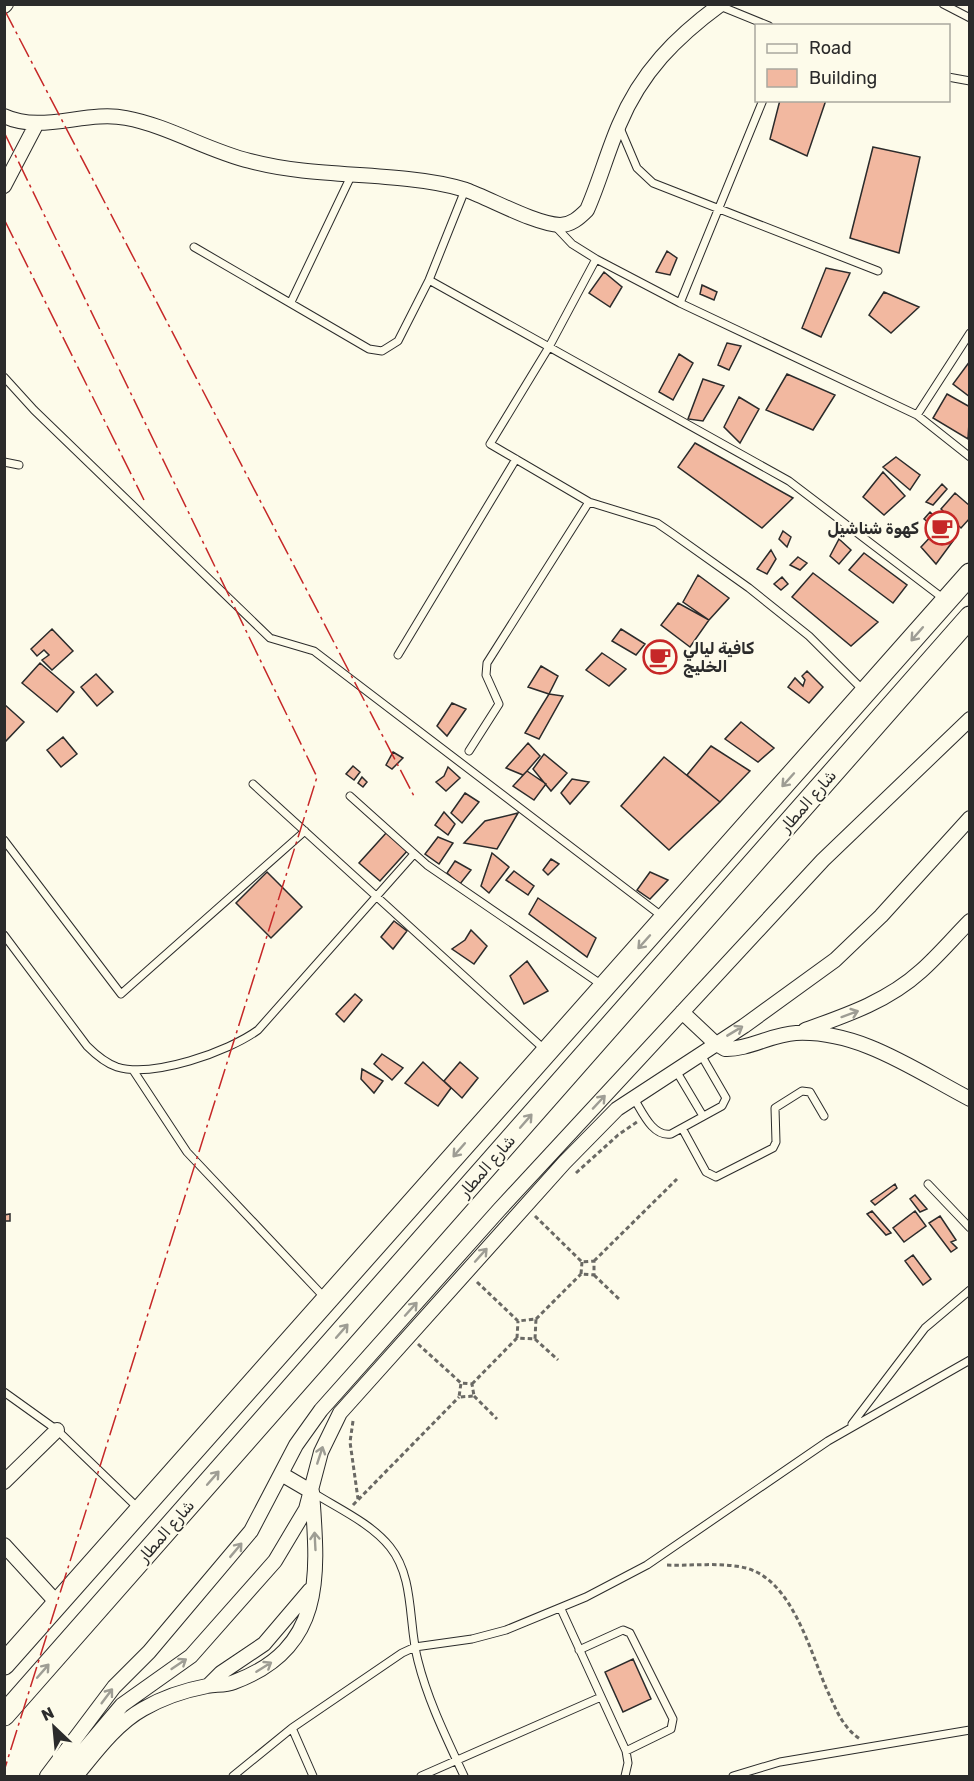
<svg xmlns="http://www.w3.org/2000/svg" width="974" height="1781" font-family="Rubik,Cairo,sans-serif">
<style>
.building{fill:#f2b8a0;stroke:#2b2b2b;stroke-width:1.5}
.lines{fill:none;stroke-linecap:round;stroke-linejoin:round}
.lane-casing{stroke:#2b2b2b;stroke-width:9}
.street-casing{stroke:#2b2b2b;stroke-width:16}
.primary-casing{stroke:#2b2b2b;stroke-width:23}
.path{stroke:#6a6964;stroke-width:3;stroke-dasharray:4.5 3;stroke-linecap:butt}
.lane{stroke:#fdfbea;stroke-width:7}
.street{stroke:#fdfbea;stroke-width:14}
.primary{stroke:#fdfbea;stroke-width:21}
.power{stroke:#c62828;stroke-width:1.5;stroke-dasharray:21 4.5 3 4.5;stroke-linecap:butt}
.oneway{stroke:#9e9d94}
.labels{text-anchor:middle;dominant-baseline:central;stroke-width:4.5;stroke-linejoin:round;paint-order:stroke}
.poi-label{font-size:16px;font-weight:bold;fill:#2b2b2b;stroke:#fdfbea;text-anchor:end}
.street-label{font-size:16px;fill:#2b2b2b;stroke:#fdfbea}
</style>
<rect width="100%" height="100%" fill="#fdfbea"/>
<path class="building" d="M780 100H826L807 156 770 139Z
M873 147 920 157 899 253 850 238Z
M667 251 677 258 670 275 656 272Z
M826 268 850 273 821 337 802 328Z
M604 272 622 287 610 307 589 293Z
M702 285 717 292 714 300 700 294Z
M884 292 919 307 891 333 869 315Z
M727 343 741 346 729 370 718 365Z
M679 354 693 363 673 400 659 392Z
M970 361V397L953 384Z
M787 374 835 395 813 430 766 410Z
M703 379 724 386 703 421 688 419Z
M947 394 970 407 968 439 933 418Z
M739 397 759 409 740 443 724 427Z
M695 443 793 498 762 528 678 467Z
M896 457 920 475 910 490 883 467Z
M883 472 905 496 884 515 863 497Z
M942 484 947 489 933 505 926 502Z
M955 493 970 506V518L961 528 941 509Z
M930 512 946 528 941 532 924 519Z
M783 531 791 537 787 547 779 539Z
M935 532 953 541 936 564 921 547Z
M839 539 851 550 839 564 830 556Z
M771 550 776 559 767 574 757 569Z
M864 553 907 585 893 603 849 570Z
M798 557 807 563 800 570 790 565Z
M813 573 878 622 851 646 792 597Z
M698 575 729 598 709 620 683 602Z
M782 577 788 584 781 590 774 584Z
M678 603 709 620 690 647 661 625Z
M52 629 73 651 52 670 42 660 49 655 44 650 37 656 31 649Z
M621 629 645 644 636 655 612 641Z
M602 653 626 669 609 686 586 670Z
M40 663 74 692 57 712 22 683Z
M541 666 558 676 549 694 528 687Z
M807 671 823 687 809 703 788 687 795 678 803 686 805 680 802 676Z
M96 674 113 692 97 706 81 687Z
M549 694 563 696 539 739 525 733Z
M452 703 466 709 447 736 437 726Z
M4 704 24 722 4 743Z
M741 722 774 748 758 762 725 739Z
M63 737 77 754 61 767 47 750Z
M528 743 540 756 527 771 523 775 506 768Z
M711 746 750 771 720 802 687 775Z
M393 752 403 758 392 769 386 765Z
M544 754 567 773 551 791 533 769Z
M664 757 720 802 669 850 621 806Z
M353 766 360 772 354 780 346 774Z
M448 767 460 778 446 791 436 782 444 776Z
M527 771 546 784 534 800 513 786Z
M362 777 367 782 363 787 358 783Z
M572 779 589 782 570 804 561 793Z
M465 793 479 802 462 823 451 813Z
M444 812 455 824 448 835 435 825Z
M518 813 497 849 464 843 485 821Z
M387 832 408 850 380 881 359 863Z
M438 837 453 843 439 864 425 854Z
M492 853 509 867 489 893 481 886Z
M551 859 559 864 548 875 543 870Z
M455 861 471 870 460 884 447 873Z
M514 871 534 886 528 895 506 880Z
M267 872 302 907 271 938 236 903Z
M650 872 668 880 650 899 637 890Z
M538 898 596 938 587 957 529 914Z
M394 921 407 931 393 949 381 937Z
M471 930 487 946 474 964 452 949 465 940Z
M527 961 548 991 524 1004 510 976Z
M355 994 362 1000 344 1022 336 1014Z
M382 1054 403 1068 392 1080 374 1064Z
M423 1062 451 1088 438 1106 405 1083Z
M460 1062 478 1078 462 1098 444 1081Z
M362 1069 383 1081 374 1093 361 1079Z
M895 1184 897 1188 875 1205 871 1201Z
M915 1195 927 1209 920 1212 910 1199Z
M872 1211 891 1233 886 1235 867 1214Z
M915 1211 926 1226 904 1242 893 1228Z
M10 1214V1221H4V1215Z
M940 1216 956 1240 951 1242 957 1248 951 1252 929 1223Z
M913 1255 931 1279 923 1285 905 1261Z
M633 1659 651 1699 623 1712 605 1672Z"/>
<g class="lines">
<g class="lane-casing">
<path id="lane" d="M943 4 970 18
M720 6 769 26
M948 77 970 81
M620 128 637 168 653 183 878 271
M555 226 572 244 596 259 680 303 917 415 970 457
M194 247 369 349 382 351 398 341 429 280 465 190
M596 259 549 347 490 444 589 502 657 523 673 534 749 588 809 636 863 690
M429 280 789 481 944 599
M291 302 352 174
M680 303 763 100
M4 377 34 410 270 638 314 651 663 917
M917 415 970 333
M4 462 19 465
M398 655 516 459
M469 751 499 704 486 675 487 663 589 502
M253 784 544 1049
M350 796 427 865 602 985
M4 840 121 994 305 831
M4 935 87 1046C96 1055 105 1063 117 1067 153 1078 228 1052 258 1030L414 854
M675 1069 703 1116
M133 1070 187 1152 325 1298
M633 1097C642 1111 652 1137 671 1134L722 1106 726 1098 700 1053
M682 1128 706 1172 716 1177 773 1148 776 1142 775 1108 802 1091 810 1092 824 1116
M928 1184 970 1228
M4 1392 57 1430 138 1508
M852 1424 925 1328 970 1290
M312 1492C337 1508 371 1523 390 1547 415 1578 408 1624 418 1661 428 1701 447 1739 464 1776
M561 1609 626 1751 628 1763 625 1776
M579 1650 623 1630 630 1633 673 1719 671 1729 626 1751
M292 1728 313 1776
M233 1776 292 1728 402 1653 415 1647 472 1639 506 1630 586 1597 647 1565 828 1441 970 1360
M421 1776 601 1697
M733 1776 780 1762 970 1730"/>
</g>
<g class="street-casing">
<path id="street" d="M4 6 6 4
M4 116C42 134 86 110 126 118 169 126 208 151 250 161 302 175 355 173 408 179 427 181 447 184 466 190 491 199 535 224 560 225 571 225 579 218 587 210 599 183 607 153 619 125 641 72 676 37 721 4
M4 186 37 123
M682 1012 715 1043 725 1049C748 1050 772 1034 796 1033 860 1030 916 1071 970 1099
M805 1030C847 1015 888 1001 921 971 938 956 954 937 970 921
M4 1482 57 1430
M4 1545 58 1604
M209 1685 221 1673 264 1644 310 1590
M47 1776 114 1687 149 1652 251 1531 296 1445 321 1410 499 1210 823 860 970 719
M62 1776 122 1705 191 1656 275 1561 306 1509 321 1452 340 1413 564 1163 617 1109 744 1026 835 960 881 916 970 818
M76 1776C95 1753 116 1724 143 1709 162 1698 186 1690 207 1686 216 1684 224 1686 234 1682 326 1648 318 1574 312 1492L283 1475"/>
</g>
<g class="primary-casing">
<path id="primary" d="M4 1664 970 574
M4 1715 970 617"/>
</g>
<path class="path" d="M576 1173 618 1135 637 1122
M535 1216 582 1262 594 1261V1275L581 1274 582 1262
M594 1261 677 1179
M594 1275 620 1300
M477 1282 518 1321 536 1319 535 1339 517 1338 518 1321
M536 1319 581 1274
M535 1339 558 1360
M418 1344 461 1383 472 1384 474 1396 459 1397 461 1383
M472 1384 517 1338
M474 1396 497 1419
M353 1421 350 1442 358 1499
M353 1505 459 1397
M667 1565C692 1566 721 1562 746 1568 792 1580 810 1651 827 1690 836 1709 842 1727 860 1739"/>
<use href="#lane" class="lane"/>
<use href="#street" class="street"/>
<use href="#primary" class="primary"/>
<path class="power" d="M4 9 415 798
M4 132 317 777 4 1771
M4 219 144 500"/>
</g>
<defs><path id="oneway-shaft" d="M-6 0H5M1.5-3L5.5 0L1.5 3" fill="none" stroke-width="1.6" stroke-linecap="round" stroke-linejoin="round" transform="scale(1.5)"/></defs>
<g class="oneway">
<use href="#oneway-shaft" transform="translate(917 634) rotate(131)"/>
<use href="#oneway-shaft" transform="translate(788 780) rotate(132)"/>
<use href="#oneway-shaft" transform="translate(644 942) rotate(132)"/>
<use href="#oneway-shaft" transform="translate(850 1014) rotate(-20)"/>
<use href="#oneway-shaft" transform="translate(735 1031) rotate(-31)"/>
<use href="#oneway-shaft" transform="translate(599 1102) rotate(-47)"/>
<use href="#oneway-shaft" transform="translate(526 1121) rotate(-49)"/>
<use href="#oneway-shaft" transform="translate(459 1150) rotate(131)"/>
<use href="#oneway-shaft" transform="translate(481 1255) rotate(-48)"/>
<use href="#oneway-shaft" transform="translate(411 1309) rotate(-48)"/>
<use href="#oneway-shaft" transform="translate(342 1331) rotate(-49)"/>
<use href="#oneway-shaft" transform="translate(320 1455) rotate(-72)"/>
<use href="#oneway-shaft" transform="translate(213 1478) rotate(-49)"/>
<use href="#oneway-shaft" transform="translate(315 1541) rotate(-93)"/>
<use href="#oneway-shaft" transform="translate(236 1550) rotate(-50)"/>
<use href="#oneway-shaft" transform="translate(179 1664) rotate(-34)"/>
<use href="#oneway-shaft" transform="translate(264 1667) rotate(-32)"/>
<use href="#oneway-shaft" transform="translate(43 1671) rotate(-49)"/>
<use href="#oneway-shaft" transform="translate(107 1696) rotate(-53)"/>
</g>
<defs>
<g id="cafe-ring" transform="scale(1.725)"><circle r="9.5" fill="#fdfbea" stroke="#c62828" stroke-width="1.5"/><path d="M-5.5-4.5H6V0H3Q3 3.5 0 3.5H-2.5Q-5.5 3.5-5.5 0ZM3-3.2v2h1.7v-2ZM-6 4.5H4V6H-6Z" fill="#c62828"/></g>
</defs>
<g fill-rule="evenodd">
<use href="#cafe-ring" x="942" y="528"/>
<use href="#cafe-ring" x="660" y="657"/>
</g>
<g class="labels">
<g class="poi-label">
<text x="919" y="528">كهوة شناشيل</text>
<text x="683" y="648" text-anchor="start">كافية ليالي<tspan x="683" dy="18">الخليج</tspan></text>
</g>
<g class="street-label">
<text transform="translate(808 801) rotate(-49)">شارع المطار</text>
<text transform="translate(487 1166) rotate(-49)">شارع المطار</text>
<text transform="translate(166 1531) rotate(-49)">شارع المطار</text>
</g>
</g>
<rect width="974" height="1781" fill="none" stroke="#2b2b2b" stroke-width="12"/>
<rect x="755" y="24" width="195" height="78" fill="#fdfbea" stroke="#a9a89e" stroke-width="1.5"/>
<rect x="767" y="44" width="30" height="9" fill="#fdfbea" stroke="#a9a89e" stroke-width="1.5"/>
<text x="809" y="54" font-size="18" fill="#2b2b2b">Road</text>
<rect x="767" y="69" width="30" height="18" fill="#f2b8a0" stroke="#a9a89e" stroke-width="1.5"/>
<text x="809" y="84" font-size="18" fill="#2b2b2b">Building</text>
<g transform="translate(54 1727) rotate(334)" stroke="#fdfbea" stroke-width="4.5" paint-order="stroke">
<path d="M0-4.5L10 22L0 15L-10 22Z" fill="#2b2b2b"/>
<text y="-9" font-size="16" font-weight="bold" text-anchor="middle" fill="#2b2b2b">N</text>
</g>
</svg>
